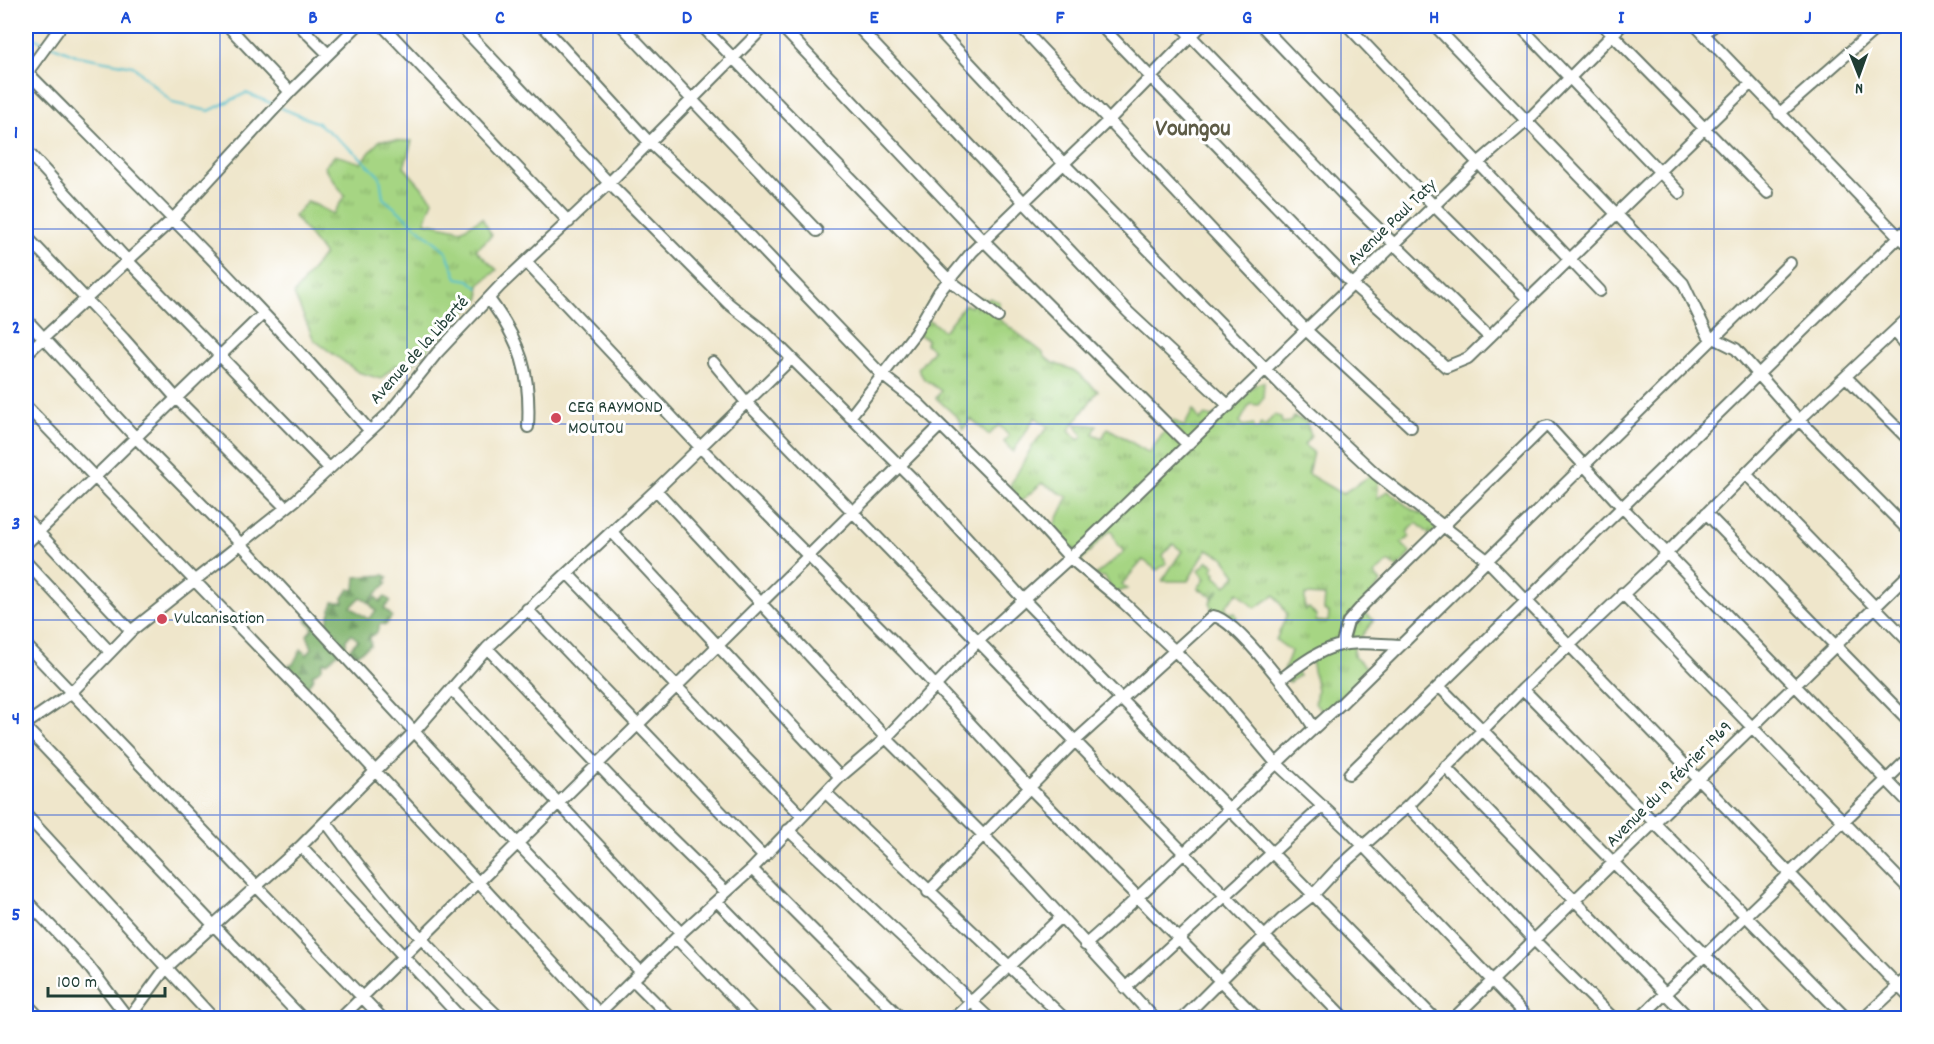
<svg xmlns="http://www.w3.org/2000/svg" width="1934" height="1044" font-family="Dekko,sans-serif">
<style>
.grass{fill:url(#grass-tufts);stroke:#62895c;stroke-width:1.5;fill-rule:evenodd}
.forest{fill:url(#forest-firs);stroke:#527a52;stroke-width:1.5}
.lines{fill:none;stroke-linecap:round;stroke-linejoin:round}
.stream{stroke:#55c1cf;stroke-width:2}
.minor-casing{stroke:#687869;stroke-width:14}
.minor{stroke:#fff;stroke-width:10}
.grid{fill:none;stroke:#1d4ed8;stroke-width:1.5;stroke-opacity:0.55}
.poi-dot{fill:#d1495b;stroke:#fff;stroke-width:2}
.labels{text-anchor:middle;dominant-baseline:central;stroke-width:6;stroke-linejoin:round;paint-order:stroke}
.street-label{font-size:18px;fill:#1f3d34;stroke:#fff}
.poi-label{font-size:18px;fill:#1f3d34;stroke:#fff;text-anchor:start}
.district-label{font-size:24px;font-weight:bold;fill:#5e5c47;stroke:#fff}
.neatline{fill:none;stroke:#1d4ed8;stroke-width:2}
.grid-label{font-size:20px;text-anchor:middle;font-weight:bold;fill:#1d4ed8}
</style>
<defs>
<pattern id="grass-tufts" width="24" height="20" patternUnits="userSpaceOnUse" patternTransform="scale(1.5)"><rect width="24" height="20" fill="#a6d583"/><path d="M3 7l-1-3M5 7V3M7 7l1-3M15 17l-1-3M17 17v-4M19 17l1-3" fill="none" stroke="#87ae6c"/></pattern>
<pattern id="forest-firs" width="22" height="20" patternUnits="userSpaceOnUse" patternTransform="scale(1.5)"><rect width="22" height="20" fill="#84b671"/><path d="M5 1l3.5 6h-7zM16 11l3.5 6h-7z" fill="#6b955e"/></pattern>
</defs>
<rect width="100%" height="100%" fill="#fff"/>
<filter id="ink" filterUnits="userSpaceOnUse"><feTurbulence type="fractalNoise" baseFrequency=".0167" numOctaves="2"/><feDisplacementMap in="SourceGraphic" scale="12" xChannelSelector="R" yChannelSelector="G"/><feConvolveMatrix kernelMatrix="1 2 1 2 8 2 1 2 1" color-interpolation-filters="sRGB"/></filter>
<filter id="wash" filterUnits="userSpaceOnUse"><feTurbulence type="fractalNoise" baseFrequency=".008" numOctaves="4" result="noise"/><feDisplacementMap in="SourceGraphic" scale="24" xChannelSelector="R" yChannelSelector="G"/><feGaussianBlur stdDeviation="1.35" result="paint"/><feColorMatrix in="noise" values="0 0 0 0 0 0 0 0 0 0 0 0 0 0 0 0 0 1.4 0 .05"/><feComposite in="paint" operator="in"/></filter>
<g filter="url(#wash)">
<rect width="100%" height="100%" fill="#efe6cb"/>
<path class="grass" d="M380 140 412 141 404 167 433 200 425 222 461 230 482 218 492 235 476 250 497 270 479 285 480 298 407 370 395 365 381 379 358 372 314 340 294 294 324 254 294 216 308 201 333 214 345 196 324 167 335 155 361 163Z
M980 297 984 298V301L990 298 999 302V319L1042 352C1048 364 1060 365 1071 369 1080 373 1090 385 1098 391L1069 430 1078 440 1083 437 1076 424 1097 425 1093 434 1102 438 1108 428 1149 453 1173 420 1184 427 1193 410 1200 420 1205 415 1213 417 1257 384 1264 382 1263 399 1258 405 1250 404 1240 422 1243 426 1253 424 1255 429H1258L1261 423 1265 426 1274 415 1281 417 1282 423 1290 422 1294 417 1306 421 1311 436 1304 445 1313 452 1308 474 1342 494 1376 472 1379 475 1377 499 1388 491 1411 509 1433 519 1439 527 1431 536 1417 523 1407 532 1410 537 1401 543 1411 553 1397 568 1389 562 1374 574 1381 582 1361 610 1374 620 1354 646V657L1372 672 1325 714 1315 703 1317 690 1311 660 1296 671 1299 676 1289 682 1282 676 1291 651 1276 640 1287 614 1275 595 1255 608 1238 592 1225 607 1230 613 1235 612 1237 618 1228 624 1212 612 1210 602 1219 590 1212 597 1198 588 1205 579 1199 570 1208 561 1215 566 1212 569 1216 573 1215 576 1226 586 1236 575 1223 557 1207 549 1188 581H1162L1182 551 1173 544 1163 555 1166 564 1157 570 1143 560 1122 584 1127 589 1114 593 1105 577 1094 576 1125 551 1117 544 1112 532 1109 531 1078 564 1074 548 1066 553 1059 544 1062 540 1059 537 1056 542 1044 529 1050 523 1054 526 1068 497 1042 483 1019 503 1007 491 1033 445 1048 427 1035 417 1013 452 1004 442 1009 436 999 425 989 435 971 419 963 429 958 418 936 398 941 391 924 379 918 369 933 350 926 344 927 339 912 331 925 317 944 331 965 304 970 307ZM1305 595 1325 596 1324 610 1329 613 1328 622 1315 621 1317 617 1309 608 1305 610Z"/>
<path class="forest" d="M384 575 388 577 385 581 387 583 368 602 361 597 351 607 368 619 376 611 369 603 376 597 380 602 385 597 391 601 384 608 392 616 386 625 380 624 377 632 370 637 371 645 352 657 347 652 358 640 351 634 346 640V649L339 647V652L327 663 325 661 322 664V668L312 675 314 678 304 690 284 667 293 664 301 649 307 655 312 648 307 635 313 628 306 620 312 611 326 626 333 602H344L343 598 349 589 355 590 356 577Z"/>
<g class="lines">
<path class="stream" d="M26 35 46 43
M51 45 78 56 133 66 173 103 209 111 246 93 273 104
M281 108 318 123 358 155 380 177 383 198 446 251 457 278 469 280 478 288"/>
</g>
</g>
<g filter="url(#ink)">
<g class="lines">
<g class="minor-casing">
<path id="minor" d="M228 26 290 92
M300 26 328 54
M383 26 569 222
M461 26 609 183 729 304 766 333 917 483 1023 599 1434 1018
M543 26 649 142 739 225 882 375 918 403 1031 515 1070 558 1124 603 1174 650 1223 700 1275 762 1349 831 1528 1018
M622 26 817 231
M702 26 949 280 998 317
M781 26 983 240 1188 445
M857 26 1128 312 1229 406
M935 26 1064 164 1285 389 1376 474 1487 560 1908 996
M1020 26 1307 331 1411 427
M1101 26 1353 285 1446 367 1468 358 1751 83
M1181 26 1342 193 1488 336
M1262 26 1434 206 1528 299
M1348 26 1600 291
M1435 26 1683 283 1708 335 1736 349 1799 420 1908 530
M1520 26 1680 193
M1604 26 1768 193
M1696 26 1908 246
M1704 33 1714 26
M27 72C143 189 261 305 369 430
M26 74 61 26
M1779 114 1879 26
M26 150 128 261 329 468
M26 236 124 339 177 399 286 508
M526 262 700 447 904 652 1030 788 1257 1018
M489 299C521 342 531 373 528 427
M26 319 136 438 241 544 518 844 641 972
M1895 332 1908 347
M26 354 173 219 290 92 357 26
M713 362 746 402 1344 1018
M1846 377 1908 439
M26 406 306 696 599 1013
M850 417 915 333 939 292 972 252 1109 120 1201 26
M1746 474 1908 641
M656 490 886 738 1020 872 1154 1018
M1706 513 1908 720
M26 519 131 631
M612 532 840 777
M26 544 263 314
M26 562 110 652
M567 573 802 816
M1622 593 1908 888
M527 609 764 857
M1342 643 1348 622 1363 605 1544 427 1548 426 1623 508 1908 802
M26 645 382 1018
M487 648 627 795 726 892
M1281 679C1331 641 1338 641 1399 645
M1439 686 1767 1018
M1523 689 1846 1018
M452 690 681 933
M26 724 71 693 131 631 297 499 389 413 437 353 500 286 609 183 765 26
M26 728 302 1018
M1445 767 1689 1018
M1349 774 1908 228
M826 793 1064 1018
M1408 806 1534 940 1613 1018
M26 815 213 1018
M326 822C377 892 437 959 500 1018
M788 830 989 1018
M301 846 461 1018
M752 869 901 1018
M928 892 1075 741 1213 616C1237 619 1300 705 1314 728
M26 900 87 964 128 1018
M717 901 831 1018
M676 938 753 1018
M1085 945C1174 868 1253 781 1342 703L1790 263
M633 980 671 1018
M1125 988 1323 806
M26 1003 40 1018
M129 1018 166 968 301 846 414 732 487 648 656 490 790 360
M341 1018 940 426
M594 1018 681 933 752 869 840 777 886 738 977 642 1086 543 1478 163 1527 121 1621 26
M954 1018 1060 918
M1183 1018 1282 919 1313 895 1337 869 1408 806 1523 689 1667 553 1799 420 1908 318
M1454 1018 1908 575
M1640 1018 1908 759
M1864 1018 1908 977"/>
</g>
<use href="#minor" class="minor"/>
</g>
</g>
<path class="grid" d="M220 26V1018M407 26V1018M593 26V1018M780 26V1018M967 26V1018M1154 26V1018M1341 26V1018M1527 26V1018M1714 26V1018M26 229H1908M26 424H1908M26 620H1908M26 815H1908"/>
<g class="poi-dot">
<circle cx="556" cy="418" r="6"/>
<circle cx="162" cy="619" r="6"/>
</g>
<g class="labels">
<g class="street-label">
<text transform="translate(1393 223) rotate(-44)">Avenue Paul Taty</text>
<text transform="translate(420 351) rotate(-48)">Avenue de la Liberté</text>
<text transform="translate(1670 785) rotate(-45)">Avenue du 19 février 1969</text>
</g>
<g class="poi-label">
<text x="568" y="408">CEG RAYMOND<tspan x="568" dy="21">MOUTOU</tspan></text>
<text x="174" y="619">Vulcanisation</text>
</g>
<g class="district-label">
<text x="1193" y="130">Voungou</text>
</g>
</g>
<rect width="1934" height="1044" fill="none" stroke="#fff" stroke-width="66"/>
<g transform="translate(1859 75) rotate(179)" stroke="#ffffff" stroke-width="4.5" paint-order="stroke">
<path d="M0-4.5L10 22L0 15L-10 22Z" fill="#1f3d34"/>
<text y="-9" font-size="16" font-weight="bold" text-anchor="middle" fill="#1f3d34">N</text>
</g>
<path d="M48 987v9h117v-9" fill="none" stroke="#1f3d34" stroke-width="3"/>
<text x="57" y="987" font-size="18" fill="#1f3d34" stroke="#ffffff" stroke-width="4.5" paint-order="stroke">100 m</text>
<rect x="33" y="33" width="1868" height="978" class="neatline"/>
<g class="grid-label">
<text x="126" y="23">A</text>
<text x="313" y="23">B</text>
<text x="500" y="23">C</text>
<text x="687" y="23">D</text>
<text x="874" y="23">E</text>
<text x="1060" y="23">F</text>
<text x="1247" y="23">G</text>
<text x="1434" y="23">H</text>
<text x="1621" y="23">I</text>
<text x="1808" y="23">J</text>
<text x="16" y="138">1</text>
<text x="16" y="333">2</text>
<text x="16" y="529">3</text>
<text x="16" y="724">4</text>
<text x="16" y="920">5</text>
</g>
</svg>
